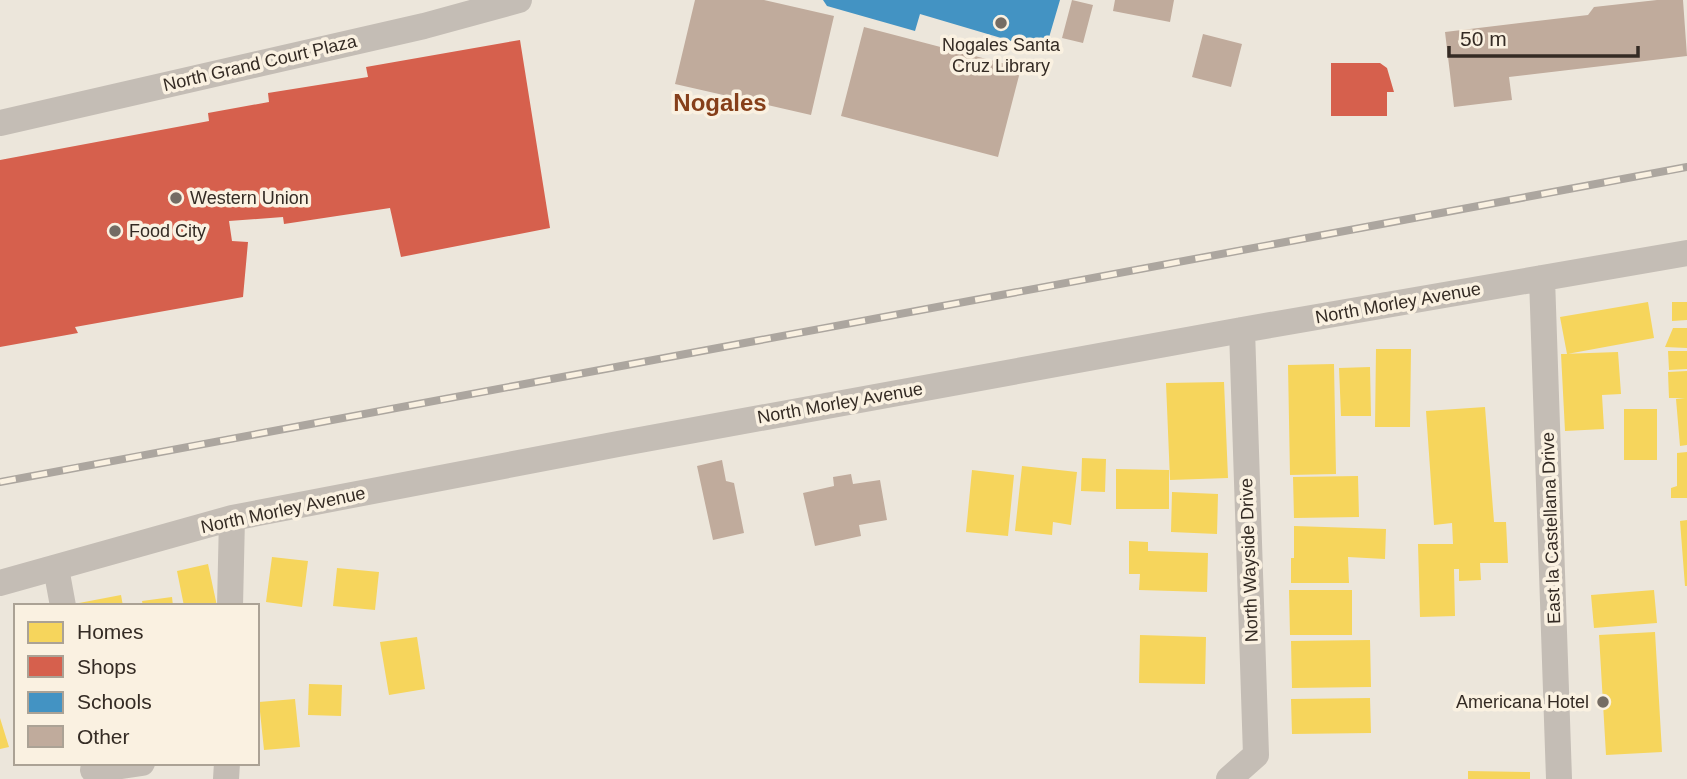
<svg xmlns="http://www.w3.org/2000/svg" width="1687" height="779" font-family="Arial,sans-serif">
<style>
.homes{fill:#f6d55c}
.shops{fill:#d6604d}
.schools{fill:#4393c3}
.building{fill:#c0ab9c}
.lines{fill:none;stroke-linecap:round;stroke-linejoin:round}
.street{stroke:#c4bdb5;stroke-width:26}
.rail-casing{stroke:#aca69f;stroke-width:8}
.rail{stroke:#faf1e1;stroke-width:5;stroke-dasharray:16;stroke-linecap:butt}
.poi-dot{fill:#746c64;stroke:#faf1e1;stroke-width:2.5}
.labels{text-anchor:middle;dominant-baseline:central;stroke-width:7;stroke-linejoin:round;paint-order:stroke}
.poi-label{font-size:18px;fill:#342b24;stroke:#faf1e1;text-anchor:start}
.street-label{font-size:18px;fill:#342b24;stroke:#faf1e1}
.district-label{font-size:24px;font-weight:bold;fill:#863f1a;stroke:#faf1e1}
</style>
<rect width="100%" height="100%" fill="#ece6db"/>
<path class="homes" d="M1648 302 1654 338 1567 354 1560 317Z
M1672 302H1687V320L1672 321Z
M1673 328H1687V348L1665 347Z
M1376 349H1411L1410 427H1375Z
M1668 351H1687V369L1669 370Z
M1618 352 1621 394 1602 395 1604 429 1565 431 1561 354Z
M1334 364 1336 474 1290 475 1288 365Z
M1370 367 1371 416H1341L1339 368Z
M1687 371V445L1680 446 1676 399 1685 398H1669L1668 372Z
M1224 382 1228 478 1170 480 1166 383Z
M1485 407 1494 522H1506L1508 563H1480L1481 580 1459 581V569H1454L1455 616 1420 617 1418 544H1453L1452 523 1434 525 1426 411Z
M1624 409H1657V460H1624Z
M1687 452V498H1671V488L1677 486V453Z
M1082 458 1106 459 1105 492 1081 491Z
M1022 466 1077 472 1071 525 1053 522 1052 535 1015 531Z
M1116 469 1169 470V509H1116Z
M972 470 1014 475 1008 536 966 532Z
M1358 476 1359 517 1294 518 1293 477Z
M1172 492 1218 494 1217 534 1171 532Z
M1687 520V586H1685L1680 521Z
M1294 526 1386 529 1385 559 1348 557 1349 583H1291V558H1294Z
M1129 541 1148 542V551L1208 553 1207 592 1139 590 1140 574H1129Z
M272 557 308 561 302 607 266 602Z
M208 564 217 606H184L177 571Z
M337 568 379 572 375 610 333 606Z
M1289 590H1352V635H1290Z
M1654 590 1657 623 1594 628 1591 595Z
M121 595 123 606H79V603Z
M172 597 173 606H143L142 601Z
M1655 632 1662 752 1606 755 1599 635Z
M1140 635 1206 637 1205 684 1139 683Z
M417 637 425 689 389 695 380 642Z
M1370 640 1371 687 1292 688 1291 641Z
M309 684 342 685 341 716 308 715Z
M1370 698 1371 733 1292 734 1291 699Z
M295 699 300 747 264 750 259 702Z
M0 718 9 747 0 749Z
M1468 771 1530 772V779H1468Z"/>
<path class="shops" d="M520 40 550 228 401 257 390 208 284 224 283 217 229 221 232 241 248 242 243 297 75 327 78 333 0 347V160L209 121 208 113 269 102 268 93 368 77 366 67Z
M1331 63H1380L1387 68 1394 92H1387V116H1331Z"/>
<path class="schools" d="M823 0H1060L1045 51 920 14 915 31 827 6Z"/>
<path class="building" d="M695 0H764L834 16 811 115 675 84Z
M1072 0 1093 5 1083 43 1062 38Z
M1115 0H1174L1170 22 1113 11Z
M1657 0H1683L1687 56 1509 77 1512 100 1454 107 1445 32 1588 15 1594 7Z
M864 27 1021 68 998 157 841 116Z
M1203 34 1242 44 1231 87 1192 77Z
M722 460 726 481 734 483 744 533 713 540 697 466Z
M851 474 853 484 880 480 887 520 859 525 861 536 815 546 803 493 834 486 833 477Z"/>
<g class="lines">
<path class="street" d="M0 123 424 26 519 0
M1542 278 1559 779
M56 568 63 606
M0 583 232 518 618 444 1242 330 1687 253
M230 606 232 518
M93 770 142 763
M226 779 227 763
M1229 779 1256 755 1242 330"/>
<g class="rail-casing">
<path id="rail" d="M0 482 1687 167"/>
</g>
<use href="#rail" class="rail"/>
</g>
<g class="poi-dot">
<circle cx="1001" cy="23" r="7"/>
<circle cx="176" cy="198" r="7"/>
<circle cx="115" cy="231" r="7"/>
<circle cx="1603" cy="702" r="7"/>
</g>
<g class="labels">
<g class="poi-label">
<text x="1001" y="45" text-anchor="middle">Nogales Santa<tspan x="1001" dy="21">Cruz Library</tspan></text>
<text x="190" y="198">Western Union</text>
<text x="129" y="231">Food City</text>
<text x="1589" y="702" text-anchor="end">Americana Hotel</text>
</g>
<g class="street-label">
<text transform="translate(260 63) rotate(-13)">North Grand Court Plaza</text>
<text transform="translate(1398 303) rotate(-10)">North Morley Avenue</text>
<text transform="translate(840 403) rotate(-10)">North Morley Avenue</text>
<text transform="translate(283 510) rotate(-12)">North Morley Avenue</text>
<text transform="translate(1551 528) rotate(-92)">East la Castellana Drive</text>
<text transform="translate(1249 560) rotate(-92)">North Wayside Drive</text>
</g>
<g class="district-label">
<text x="720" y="102">Nogales</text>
</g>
</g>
<rect x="14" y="604" width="245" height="161" fill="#faf1e1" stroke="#aba295" stroke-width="2"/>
<rect x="28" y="622" width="35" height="21" fill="#f6d55c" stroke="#aba295" stroke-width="2"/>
<text x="77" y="639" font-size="21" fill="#342b24">Homes</text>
<rect x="28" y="656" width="35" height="21" fill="#d6604d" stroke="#aba295" stroke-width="2"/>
<text x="77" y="674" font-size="21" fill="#342b24">Shops</text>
<rect x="28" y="692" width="35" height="21" fill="#4393c3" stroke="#aba295" stroke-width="2"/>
<text x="77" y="709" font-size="21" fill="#342b24">Schools</text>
<rect x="28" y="726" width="35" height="21" fill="#c0ab9c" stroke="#aba295" stroke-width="2"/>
<text x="77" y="744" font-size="21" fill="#342b24">Other</text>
<path d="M1449 46v10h189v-10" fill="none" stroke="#342b24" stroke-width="3.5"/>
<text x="1460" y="46" font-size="21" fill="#342b24" stroke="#faf1e1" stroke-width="5" paint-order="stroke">50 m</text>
</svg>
